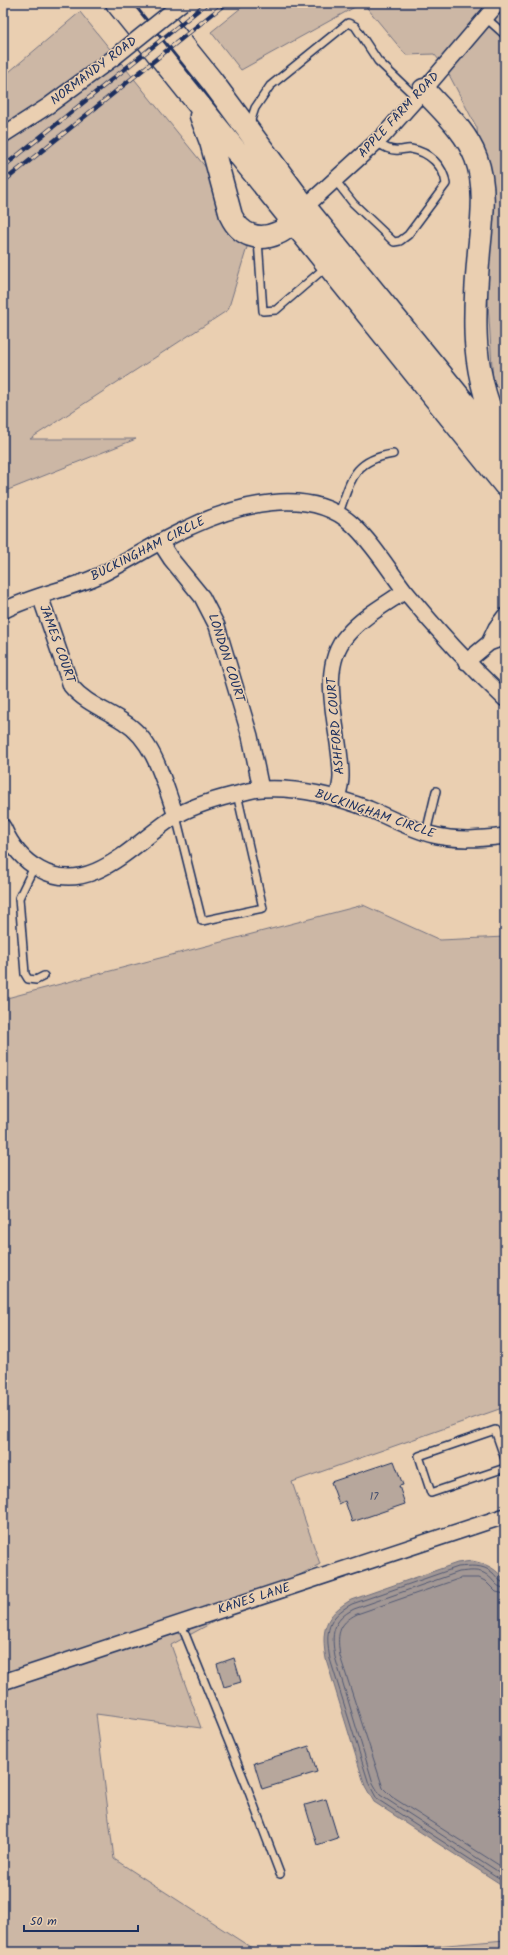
<svg xmlns="http://www.w3.org/2000/svg" width="508" height="1955" font-family="Kalam,sans-serif">
<style>
.green{fill:#ccb7a5;stroke:#747382}
.water{fill:#a39895;stroke:#6d6e7f}
.lines{fill:none;stroke-linecap:round;stroke-linejoin:round}
.shore{stroke:#515974;stroke-width:1}
.building{fill:#b7a79c;stroke:#1b2f5e}
.service-casing{stroke:#1b2f5e;stroke-width:10}
.minor-casing{stroke:#1b2f5e;stroke-width:18}
.trunk-casing{stroke:#1b2f5e;stroke-width:25}
.service{stroke:#eacfb1;stroke-width:7}
.minor{stroke:#eacfb1;stroke-width:15}
.trunk{stroke:#eacfb1;stroke-width:22}
.rail-casing{stroke:#1b2f5e;stroke-width:4.5}
.rail{stroke:#eacfb1;stroke-width:3;stroke-dasharray:9;stroke-linecap:butt}
.minor-bridge-casing{stroke:#1b2f5e;stroke-width:18;stroke-linecap:butt}
.minor-bridge{stroke:#eacfb1;stroke-width:15}
.labels{text-anchor:middle;dominant-baseline:central;stroke-width:3;stroke-linejoin:round;paint-order:stroke}
.number-label{font-size:11px;fill:#424d6e}
.street-label{font-size:13px;fill:#1b2f5e;stroke:#eacfb1}
</style>
<rect width="100%" height="100%" fill="#eacfb1"/>
<filter id="ink" filterUnits="userSpaceOnUse"><feTurbulence type="fractalNoise" baseFrequency=".025" numOctaves="2"/><feDisplacementMap in="SourceGraphic" scale="8" xChannelSelector="R" yChannelSelector="G"/><feConvolveMatrix kernelMatrix="1 2 1 2 8 2 1 2 1" color-interpolation-filters="sRGB"/></filter>
<g filter="url(#ink)">
<path class="green" d="M247 3H362L241 70 211 32Z
M363 3H505V396L493 382 477 128 445 67 434 54 406 55Z
M80 12 245 216 248 244 228 310 30 439H136L3 492V77Z
M363 905 440 940 505 937V1407L292 1482 320 1564 171 1645 201 1728 96 1714 114 1859 258 1952H3V999Z
M505 1940V1952H365Z"/>
<path class="water" d="M472 1561C487 1564 498 1569 505 1582V1887L374 1802 365 1786 326 1659C321 1631 324 1615 351 1600L457 1563Z"/>
<g class="lines">
<path class="shore" d="M505 1583C499 1582 497 1577 493 1573 483 1564 470 1566 458 1567L352 1604C327 1617 325 1632 330 1659L369 1784 377 1799 505 1882
M505 1588C496 1588 494 1580 487 1575 479 1569 469 1571 459 1572L354 1609C332 1620 331 1634 335 1657L373 1783 380 1795 505 1876
M505 1594 496 1592 485 1581 479 1578H461L357 1614C337 1624 337 1636 340 1656L383 1788 392 1797 505 1869"/>
</g>
<path class="building" d="M394 1461 403 1485 399 1486 405 1504 352 1522 345 1501 339 1504 331 1482Z
M234 1658 241 1682 224 1687 217 1664Z
M309 1746 317 1772 262 1789 254 1763Z
M326 1799 338 1838 317 1845 305 1805Z"/>
<g class="lines">
<g class="service-casing">
<path id="service" d="M485 17 505 35
M249 126 255 108 270 86 348 23 355 26 378 61 417 98
M335 180 353 203 394 242 400 241 408 235 446 184C444 166 429 152 411 149 408 148 403 150 399 150 390 151 384 147 376 142
M258 240 263 311 276 310 327 266
M339 513C351 480 353 460 393 454
M176 816 202 921 263 908 237 794
M426 833 436 791
M34 867 19 898 25 974 28 979 36 980 44 976
M505 1459 495 1430 419 1456 431 1493 505 1468
M181 1624 247 1787 280 1874"/>
</g>
<g class="minor-casing">
<path id="minor" d="M3 135 48 106 116 56
M299 214 305 207 383 136 424 90 498 3
M160 542 171 559 202 597 217 626 250 736 261 789
M40 596 71 686C85 703 106 710 124 722 155 741 164 783 176 816
M3 611C33 595 67 590 98 576 129 561 158 541 190 527 236 505 309 485 352 524 373 543 388 569 405 591 436 629 469 665 505 699
M489 643 496 628 505 616
M466 662 489 643 505 637
M337 798C339 791 341 784 341 777 342 734 315 671 347 635 362 617 386 604 405 591
M3 827C11 845 22 860 39 869 90 898 135 842 174 817 192 806 213 800 233 795 243 793 253 789 263 789 299 787 335 796 369 809 391 818 410 829 433 835 457 841 481 839 505 836
M3 1682 505 1516"/>
</g>
<g class="trunk-casing">
<path id="trunk" d="M117 3 505 485
M149 3 211 80 305 207 505 453
M424 90C443 111 466 131 476 158 487 187 482 221 479 251 473 319 470 376 503 438
M201 116 211 142 231 216C240 235 258 242 278 233 284 231 289 225 294 221"/>
</g>
<use href="#service" class="service"/>
<use href="#minor" class="minor"/>
<use href="#trunk" class="trunk"/>
<g class="rail-casing">
<path id="rail" d="M3 167 207 3
M3 182 226 3"/>
</g>
<use href="#rail" class="rail"/>
<g class="minor-bridge-casing">
<path id="minor-bridge" d="M116 56 182 3"/>
</g>
<use href="#minor-bridge" class="minor-bridge"/>
</g>
</g>
<g class="labels">
<g class="number-label">
<text x="374" y="1497">17</text>
</g>
<g class="street-label">
<text transform="translate(94 71) rotate(-37)">NORMANDY ROAD</text>
<text transform="translate(399 115) rotate(-47)">APPLE FARM ROAD</text>
<text transform="translate(148 549) rotate(-27)">BUCKINGHAM CIRCLE</text>
<text transform="translate(57 644) rotate(70)">JAMES COURT</text>
<text transform="translate(226 658) rotate(72)">LONDON COURT</text>
<text transform="translate(336 726) rotate(-95)">ASHFORD COURT</text>
<text transform="translate(375 814) rotate(19)">BUCKINGHAM CIRCLE</text>
<text transform="translate(254 1599) rotate(-18)">KANES LANE</text>
</g>
</g>
<rect width="508" height="1955" fill="none" stroke="#eacfb1" stroke-width="16"/>
<rect x="8" y="8" width="492" height="1939" fill="none" stroke="#1b2f5e" stroke-width="1.5" filter="url(#ink)"/>
<path d="M24 1925v6h114v-6" fill="none" stroke="#1b2f5e" stroke-width="2"/>
<text x="30" y="1925" font-size="12" fill="#1b2f5e" stroke="#eacfb1" stroke-width="3" paint-order="stroke">50 m</text>
</svg>
